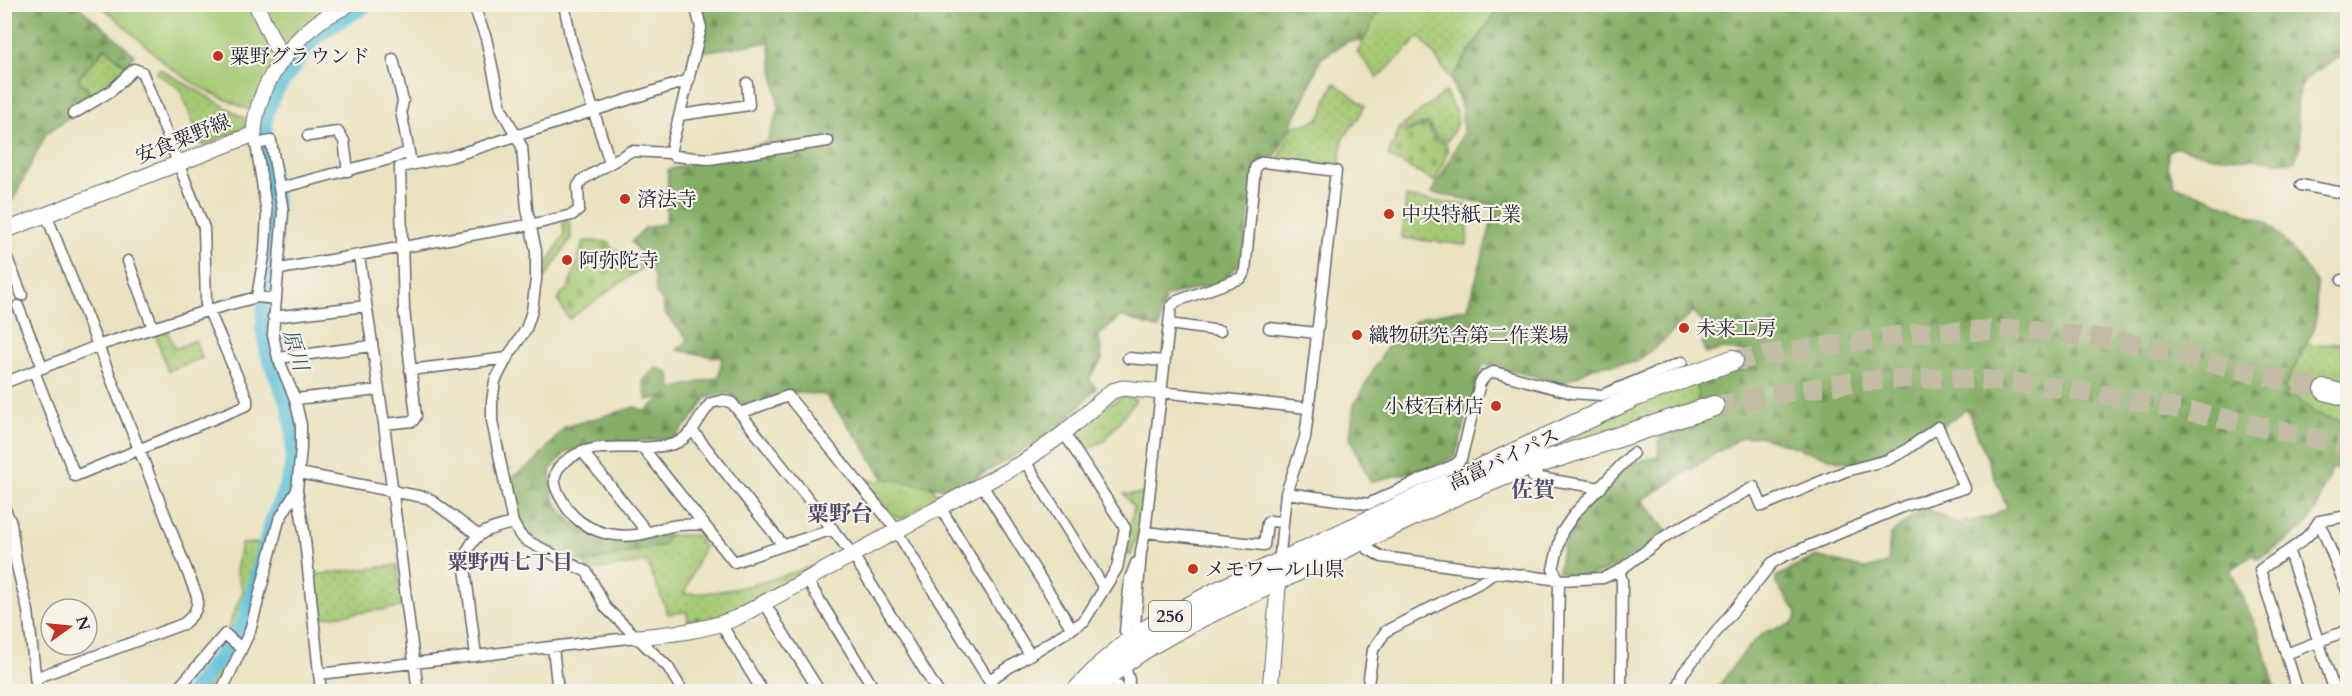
<svg xmlns="http://www.w3.org/2000/svg" width="2352" height="696" font-family="Cardo,'Noto Serif JP',serif">
<style>
.grass{fill:url(#grass-dots);stroke:#647657;stroke-width:1.5}
.forest{fill:url(#forest-firs);stroke:#536850;stroke-width:1.5}
.cemetery{fill:url(#cemetery-stones);stroke:#647657;stroke-width:1.5}
.park{fill:url(#park-crowns);stroke:#647657;stroke-width:1.5}
.pitch{fill:#a5c973;stroke:#647657;stroke-width:1.5}
.lines{fill:none;stroke-linecap:round;stroke-linejoin:round}
.river{stroke:#5cc1da;stroke-width:16}
.highway-tunnel{stroke:#c2bca5;stroke-width:20;stroke-dasharray:20 10;stroke-linecap:butt}
.street-casing{stroke:#68656a;stroke-width:13}
.secondary-casing{stroke:#68656a;stroke-width:17}
.highway-casing{stroke:#68656a;stroke-width:22}
.street{stroke:#fff;stroke-width:10}
.secondary{stroke:#fff;stroke-width:15}
.highway{stroke:#fff;stroke-width:20}
.poi-dot{fill:#c8321e;stroke:#f7f3e8;stroke-width:2}
.labels{text-anchor:middle;dominant-baseline:central;stroke-width:4.5;stroke-linejoin:round;paint-order:stroke}
.shield{fill:#f7f3e8;stroke:#62616f;stroke-width:1.5}
.shield-label{font-size:18px;font-weight:bold;fill:#22223b}
.poi-label{font-size:20px;fill:#22223b;stroke:#f7f3e8;text-anchor:start}
.street-label{font-size:20px;fill:#22223b;stroke:#f7f3e8}
.water-label{font-size:21px;font-style:italic;fill:#365a73;stroke:#f7f3e8}
.neighbourhood-label{font-size:21px;font-weight:bold;fill:#524d70;stroke:#f7f3e8}
.quarter-label{font-size:22px;font-weight:bold;fill:#524d70;stroke:#f7f3e8}
</style>
<defs>
<pattern id="grass-dots" width="8" height="8" patternUnits="userSpaceOnUse" patternTransform="scale(1.5)"><rect width="8" height="8" fill="#a5c973"/><path d="M2 2h.1M6 6h.1" fill="none" stroke="#8eac64" stroke-width="1.8" stroke-linecap="round"/></pattern>
<pattern id="forest-firs" width="22" height="20" patternUnits="userSpaceOnUse" patternTransform="scale(1.5)"><rect width="22" height="20" fill="#84ad65"/><path d="M5 1l3.5 6h-7zM16 11l3.5 6h-7z" fill="#6c8c54"/></pattern>
<pattern id="cemetery-stones" width="16" height="16" patternUnits="userSpaceOnUse" patternTransform="scale(1.5)"><rect width="16" height="16" fill="#a5c973"/><path d="M2 7V4a2 2 0 0 1 4 0v3zM10 15v-3a2 2 0 0 1 4 0v3z" fill="#8eac64"/></pattern>
<pattern id="park-crowns" width="20" height="18" patternUnits="userSpaceOnUse" patternTransform="scale(1.5)"><rect width="20" height="18" fill="#a5c973"/><path d="M2 6a3 3 0 1 1 6 0M12 15a3 3 0 1 1 6 0" fill="none" stroke="#8eac64"/></pattern>
</defs>
<rect width="100%" height="100%" fill="#f7f3e8"/>
<filter id="ink" filterUnits="userSpaceOnUse"><feTurbulence type="fractalNoise" baseFrequency=".0167" numOctaves="2"/><feDisplacementMap in="SourceGraphic" scale="12" xChannelSelector="R" yChannelSelector="G"/><feConvolveMatrix kernelMatrix="1 2 1 2 8 2 1 2 1" color-interpolation-filters="sRGB"/></filter>
<filter id="wash" filterUnits="userSpaceOnUse"><feTurbulence type="fractalNoise" baseFrequency=".008" numOctaves="4" result="noise"/><feDisplacementMap in="SourceGraphic" scale="24" xChannelSelector="R" yChannelSelector="G"/><feGaussianBlur stdDeviation="1.35" result="paint"/><feColorMatrix in="noise" values="0 0 0 0 0 0 0 0 0 0 0 0 0 0 0 0 0 1.4 0 .05"/><feComposite in="paint" operator="in"/></filter>
<g filter="url(#wash)">
<rect width="100%" height="100%" fill="#eae2c0"/>
<path class="grass" d="M1381 5H1479L1498 9 1451 79 1420 36 1378 78 1357 52Z
M106 48 128 67 95 98 77 79Z
M160 69 248 120 245 128 202 146 180 89 156 73Z
M1335 83 1365 106 1357 120 1343 138 1340 162 1334 167 1277 163 1293 126C1336 121 1316 109 1335 83Z
M1445 92C1457 114 1464 119 1447 141L1437 138 1428 123 1406 130 1403 125Z
M1406 197 1469 206 1467 245 1402 238Z
M569 220 571 238 546 277 542 273 564 234 563 222Z
M167 330 175 349 195 340 202 358 168 371 155 334Z
M2307 341 2313 346 2347 342V386L2323 383 2321 395 2347 406V423L2315 413 2284 388Z
M1696 384 1699 405 1503 471C1564 439 1629 399 1696 384Z
M1124 494H1146L1141 524 1131 555 1123 554 1134 508Z
M668 535H695L704 546 684 594C732 594 774 579 819 564L821 566 737 609 699 623 698 617 688 621 687 612 668 614 647 562 590 571 584 563 663 545Z
M260 543 243 611 236 632 228 627 243 591 236 571 241 544Z
M397 565 402 607 319 618 314 575Z
M234 649 235 653 214 691 204 687Z"/>
<path class="forest" d="M5 5H77L134 54 128 67 105 48 78 79 95 98 46 134 13 200 5 205Z
M696 5H1381L1364 40 1348 41 1321 58 1306 95 1275 157 1258 162 1242 261 1222 282 1165 297 1159 329 1121 316 1099 336 1102 359 1089 379 1096 388 1059 429 956 490 884 480 863 445 825 395 790 392 743 406 728 393 706 398 695 415 673 439 604 443 566 452 550 470C551 479 551 494 555 502 582 545 624 541 668 535L664 545 584 563 531 538 517 523 509 479 536 461 565 427 635 407 645 411 664 396 647 400 643 381 656 367 670 374 672 389 719 377 722 358 677 350 688 340 665 313 662 300 656 294 655 280 649 263 631 242 645 228 666 223 668 170 767 142 779 109 769 42 702 52V20Z
M1479 5H2347V51C2335 64 2316 67 2305 81 2290 99 2302 125 2300 146 2299 150 2297 155 2295 160L2289 162 2212 156 2182 148H2174L2168 152V166L2175 185 2267 222 2299 258 2317 285 2315 327 2284 388 2315 413 2347 423V470L2330 469C2330 478 2325 482 2323 490 2314 529 2290 538 2259 559L2253 555 2230 570 2259 633 2276 691H1715C1730 672 1744 648 1764 633 1776 624 1796 631 1797 612L1776 584V577L1816 556 1866 569 1888 563 1890 535 1924 507 1957 524 1989 517 2007 508 1967 409 1938 429 1859 464 1836 460 1760 436 1741 437 1642 500 1667 531C1638 552 1596 590 1558 571L1562 550 1571 525 1593 498 1612 486 1624 467 1658 456 1659 440 1665 430 1699 405 1696 384 1736 370H1750L1746 352 1722 349 1706 354 1702 344 1708 330 1693 311 1663 341 1636 362 1597 366 1563 383 1483 364 1455 457 1429 468 1370 482 1350 438 1354 405 1375 367 1396 332 1424 317 1468 308 1489 233 1495 205 1432 193 1463 134 1462 109 1451 79 1498 10Z"/>
<path class="cemetery" d="M1427 125 1436 141 1446 143 1448 151 1435 182 1388 156 1400 127 1405 133Z
M584 241 610 242 611 248 638 259 642 268 569 319 558 301 561 294 568 289Z"/>
<path class="park" d="M1126 395 1136 400 1104 441 1081 452 1074 441C1081 421 1108 404 1126 395Z
M884 478 932 487 939 497 902 519 893 516 866 482 870 480 879 482Z"/>
<path class="pitch" d="M101 5H332L308 23 251 111 201 88 168 66Z"/>
<g class="lines">
<path class="river" d="M192 692 244 626 272 522 289 480 293 460V431L290 409 269 357 263 330 265 306 273 254 275 202 264 132 266 113 274 93 315 36 367 4"/>
</g>
</g>
<g filter="url(#ink)">
<g class="lines">
<path class="highway-tunnel" d="M1733 360 1917 333 2025 329 2121 341 2325 390
M1714 406C1784 393 1854 378 1926 378 2069 378 2208 417 2348 445"/>
<g class="street-casing">
<path id="street" d="M473 4 486 38 501 108 522 147 527 209 536 251V279L532 311 526 329 507 358 495 381 492 402V421L513 523 520 535 527 541 587 572 606 608 668 667 683 692
M564 4 571 40 610 163
M393 59 403 101 401 111 410 158
M680 115 749 105 747 83
M254 134 256 144 271 141 283 211 273 335 278 358 295 399 301 425V448L297 490 304 531 321 692
M308 136 338 132 344 141 348 171
M256 144 267 214 265 250 257 297
M670 153 701 28 695 4
M2301 185 2348 194
M280 188 390 159 409 152
M4 251 22 295
M359 256 384 424
M128 261 153 328
M280 269 539 223 572 215 579 210 578 186 582 180 631 151 670 153 674 156 709 159 828 141
M2342 280 2348 281
M18 306 43 368
M273 317 366 306
M1169 324 1220 331
M1269 328 1317 333
M278 358 372 346
M1128 358 1164 361
M410 370 507 358
M34 371 75 476 247 405V399L206 304 204 228 142 72 134 69 111 91 73 114
M4 383 97 346 209 310 257 297 276 299
M1161 392 1308 408
M295 399 379 390
M740 413 788 396 892 524 996 692
M692 430 783 545
M643 448 734 562 833 529
M582 451 647 532
M1025 461 1104 588
M299 473 428 498 478 535
M1533 477 1601 488
M982 485 1072 629
M1286 493 1368 504 1456 464 1461 459 1480 383 1486 375 1494 372 1572 393 1602 395 1682 362
M4 507 11 523 16 562 28 611 37 692
M940 507 1030 655
M2319 521 2348 593
M2319 521 2348 516
M704 524C693 525 682 524 672 526 660 528 648 534 636 535 611 538 582 530 567 508 558 494 547 478 562 464 588 440 621 450 653 447 661 446 669 446 676 443 693 436 699 416 711 403L724 400 732 403 853 555 938 692
M1145 532 1264 545 1267 523 1270 521 1283 522
M1363 541 1368 549 1382 557 1559 580 1603 578 1619 571 1667 535 1754 487 1762 506 1846 471 1887 460 1903 452 1938 427 1965 488 1905 506 1782 557 1772 563 1683 673 1675 692
M2289 552 2335 692
M1619 571 1622 580 1621 692
M807 580 876 692
M765 604 820 692
M721 624 763 692
M1125 631 1130 579 1136 563
M1139 634 1135 625 1141 552 1145 532 1171 307 1177 301 1241 278 1245 271 1255 168 1258 164 1264 162 1336 171 1305 438 1286 493 1279 564
M553 648 558 692
M2286 654 2348 630
M476 656 464 560C472 532 488 529 513 523
M1124 664 1129 680 1128 692
M319 674 637 637
M35 678 183 624C193 616 199 609 197 596L46 214
M989 680 1084 621 1117 568 1125 528 1064 433
M175 692 225 634 241 648
M221 692 250 631 279 520 297 490
M418 692 384 424 413 421 416 416 404 310 400 167 450 157 689 80
M1118 692V686
M1367 692 1373 650 1386 631 1483 581 1497 571
M1557 692 1559 580 1553 569 1562 532 1575 513 1633 453
M2298 692 2260 570C2281 554 2306 544 2319 521"/>
</g>
<g class="secondary-casing">
<path id="secondary" d="M258 9 277 49 286 56
M4 231 254 134C255 92 286 45 320 21 329 15 339 10 349 4
M637 637C670 634 705 631 736 618L1025 461 1064 433 1112 391 1123 388 1161 392
M1270 692 1279 573"/>
</g>
<g class="highway-casing">
<path id="highway" d="M2325 390 2348 396
M1076 692 1103 664 1139 634 1217 592 1636 396 1733 360
M1093 692C1121 658 1165 636 1203 616L1460 493 1517 470 1714 406"/>
</g>
<use href="#street" class="street"/>
<use href="#secondary" class="secondary"/>
<use href="#highway" class="highway"/>
</g>
</g>
<g class="poi-dot">
<circle cx="218" cy="56" r="6"/>
<circle cx="625" cy="199" r="6"/>
<circle cx="1389" cy="214" r="6"/>
<circle cx="567" cy="260" r="6"/>
<circle cx="1684" cy="328" r="6"/>
<circle cx="1357" cy="335" r="6"/>
<circle cx="1496" cy="406" r="6"/>
<circle cx="1193" cy="569" r="6"/>
</g>
<g class="labels">
<rect class="shield" x="1149" y="601" width="42" height="30" rx="4.5"/>
<g class="shield-label">
<text x="1170" y="616">256</text>
</g>
<g class="poi-label">
<text x="230" y="56">粟野グラウンド</text>
<text x="637" y="199">済法寺</text>
<text x="1401" y="214">中央特紙工業</text>
<text x="579" y="260">阿弥陀寺</text>
<text x="1696" y="328">未来工房</text>
<text x="1369" y="335">織物研究舎第二作業場</text>
<text x="1484" y="406" text-anchor="end">小枝石材店</text>
<text x="1205" y="569">メモワール山県</text>
</g>
<g class="street-label">
<text transform="translate(183 139) rotate(-22)">安食粟野線</text>
<text transform="translate(1504 459) rotate(-25)">高富バイパス</text>
</g>
<g class="water-label">
<text transform="translate(295 350) rotate(73)">原川</text>
</g>
<g class="neighbourhood-label">
<text x="510" y="562">粟野西七丁目</text>
</g>
<g class="quarter-label">
<text x="1533" y="490">佐賀</text>
<text x="840" y="514">粟野台</text>
</g>
</g>
<rect width="2352" height="696" fill="none" stroke="#f7f3e8" stroke-width="24"/>
<g transform="translate(69 627) rotate(75)"><circle r="28" fill="#f7f3e8" stroke="#a29fa3" stroke-width="1.5"/>
<path d="M0-4.5L10 22L0 15L-10 22Z" fill="#c8321e"/>
<text y="-9" font-size="16" font-weight="bold" text-anchor="middle" fill="#22223b">N</text>
</g>
</svg>
